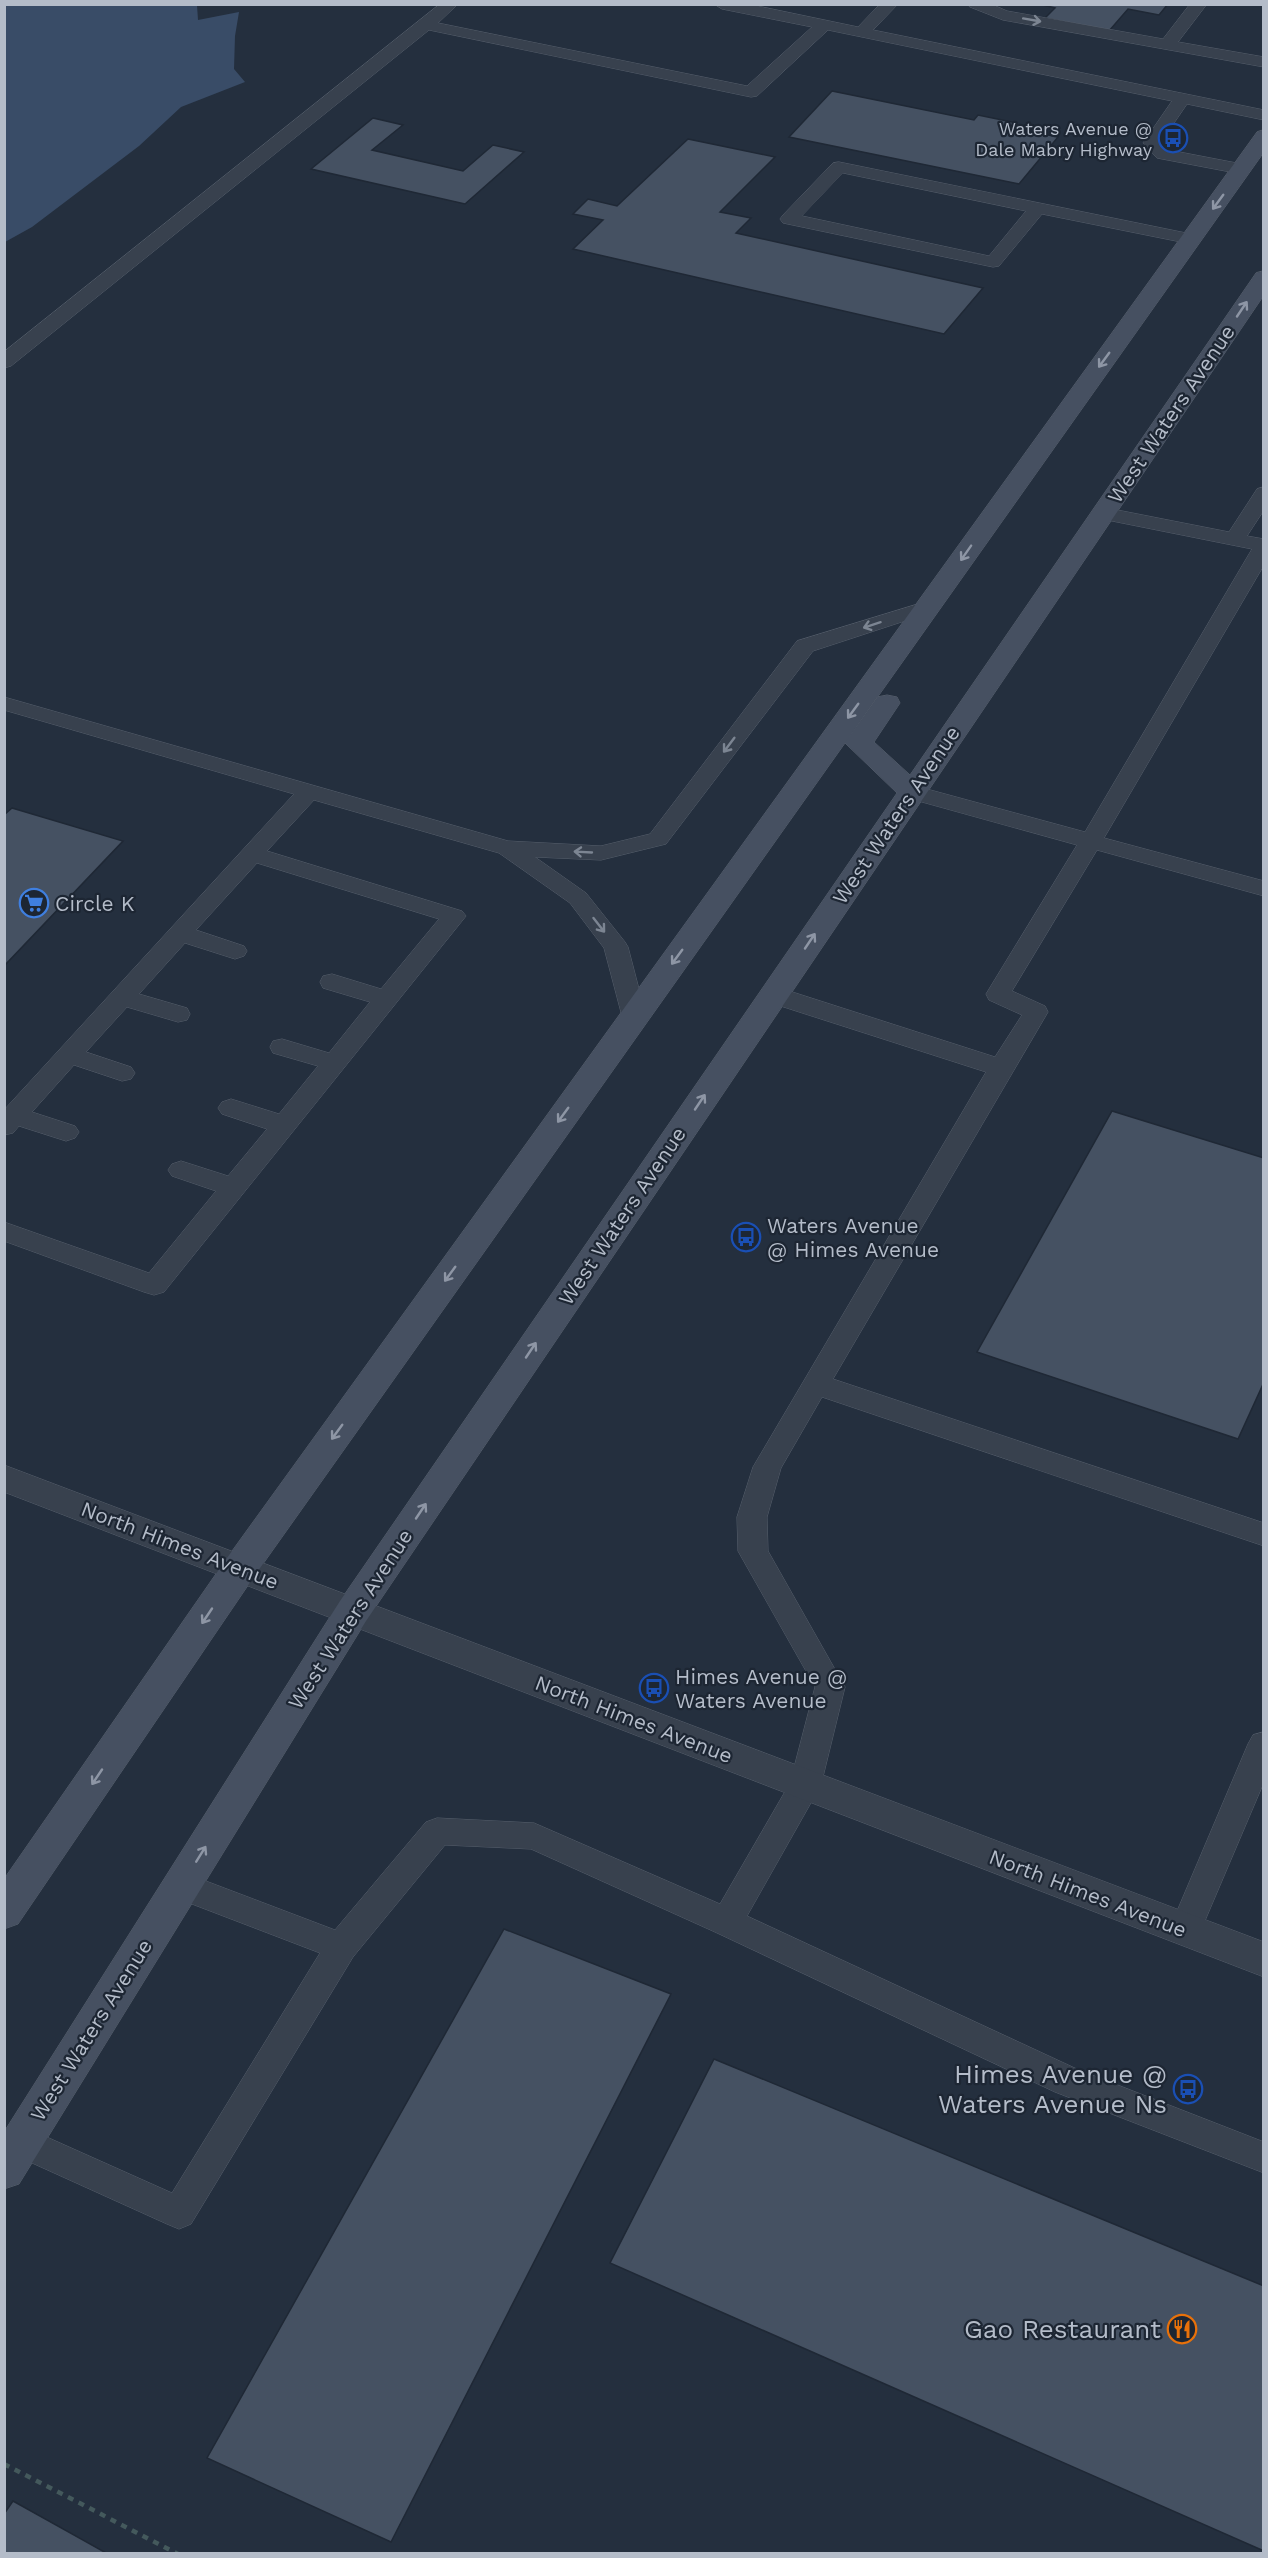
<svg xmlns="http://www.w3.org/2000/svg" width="1268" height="2558" font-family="'Work Sans',sans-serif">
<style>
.water{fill:#394c67}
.building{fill:#455162;stroke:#1f2835;stroke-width:1.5}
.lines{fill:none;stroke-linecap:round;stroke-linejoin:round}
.service-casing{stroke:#565f6c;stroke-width:1}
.tertiary-casing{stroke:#565f6c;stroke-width:1}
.secondary-casing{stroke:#565f6c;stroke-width:1}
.path{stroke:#44595c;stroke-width:4.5;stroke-dasharray:6 6;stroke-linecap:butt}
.service{fill:#38414e;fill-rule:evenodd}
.tertiary{fill:#38414e;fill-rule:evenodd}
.secondary{fill:#465061;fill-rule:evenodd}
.oneway{stroke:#7c8592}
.oneway2{stroke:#8e96a5}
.labels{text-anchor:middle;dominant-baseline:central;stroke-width:4.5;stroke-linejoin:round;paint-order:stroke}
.far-poi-label{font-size:18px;fill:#b4bcc9;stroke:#1d2633;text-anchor:end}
.street-label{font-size:21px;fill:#b4bcc9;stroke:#1d2633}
.poi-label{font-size:21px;fill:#b4bcc9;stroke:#1d2633;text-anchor:start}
.near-poi-label{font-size:26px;fill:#b4bcc9;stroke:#1d2633;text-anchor:end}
</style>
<rect width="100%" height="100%" fill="#242f3e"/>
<path class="water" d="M5 4 197 5 198 20 239 12 235 36 234 69 245 82 181 107 139 146 32 227 5 242Z"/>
<path class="building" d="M1039 4H1168L1159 15 1128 9 1109 31 1045 18 1055 8Z
M832 91 974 120 978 115 1017 123 1013 128 1058 137 1019 184 789 137Z
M373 118 403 125 372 150 463 171 493 145 524 152 465 204 311 169Z
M688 139 775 157 720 212 751 218 736 233 983 288 944 334 573 249 603 220 573 214 588 199 617 206Z
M12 808 123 841 4 966V815Z
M1112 1111 1264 1158V1382L1238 1439 977 1352Z
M504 1929 671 1994 391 2542 207 2458Z
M714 2059 1264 2286V2551L610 2263Z
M13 2501 108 2554H4V2514Z"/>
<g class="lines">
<g class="service-casing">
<path id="service" d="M440 4H458L438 23 747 86 812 27 722 9 714 4H748L858 27 880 4H898L873 30 1264 110V120L1187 104 1161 142 1169 150 1247 165 1250 169 1247 173 1241 174 1157 158 1143 143 1172 101 828 30 757 96 751 97 429 30 11 366 4 368V352Z
M968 4H991L1007 11 1163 39 1190 4H1207L1178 42 1264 57V67L1003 20 970 7Z
M839 162 1191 234 1197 235 1200 239 1197 243 1191 244 1042 214 999 266 993 267 783 223 780 219 783 215 833 163ZM843 173 1026 211 989 256 802 216Z
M1264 487V510L1247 536 1264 539V565L1104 838 1264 881V896L1097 850 1012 991 1045 1006 1048 1012 833 1379 1264 1523V1546L822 1397 781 1468 767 1517 768 1551 845 1687 821 1785 747 1916 1079 2070 1264 2142V2173L1055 2092 715 1932 531 1849 445 1845 353 1957 191 2224 179 2229 167 2224 10 2153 5 2142 10 2131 22 2126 172 2193 320 1953 171 1896 166 1886 171 1876 182 1872 335 1930 426 1822 437 1818 534 1823 720 1904 790 1783 815 1687 738 1551 737 1517 753 1467 986 1072 765 1001 762 995 765 989 774 987 783 989 995 1057 1022 1015 989 1000 986 994 1077 845 904 797 901 792 904 787 912 785 1085 832 1252 549 1102 519 1095 517 1092 513 1095 509 1102 507 1229 532 1257 489Z
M928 601 935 603 939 607 935 611 813 651 666 844 601 860 535 857 586 893 625 942 628 947 646 1016 643 1022 634 1024 625 1022 622 1016 604 948 570 903 499 853 314 800 267 851 462 911 466 916 462 921 164 1292 154 1295 144 1292 4 1241V1222L149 1273 216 1191 172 1176 168 1170 172 1164 181 1161 228 1176 267 1129 222 1114 218 1108 222 1102 231 1099 279 1114 318 1066 273 1053 270 1047 273 1041 282 1039 329 1053 370 1002 323 988 320 982 323 976 332 974 381 989 439 919 257 863 196 930 244 946 247 951 244 956 235 959 185 943 139 994 187 1008 190 1014 187 1020 178 1022 127 1007 86 1052 131 1067 135 1073 131 1079 122 1081 74 1065 32 1112 75 1126 79 1132 75 1138 66 1141 19 1126 13 1133 4 1135V1110L294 794 4 710V697L508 841 601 846 650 834 797 641Z
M1264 1732V1782L1201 1930 1197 1940 1185 1944 1173 1940 1169 1930 1248 1744 1253 1735Z"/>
</g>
<g class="tertiary-casing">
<path id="tertiary" d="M4 1465 1264 1942V1977L4 1492Z"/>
</g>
<g class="secondary-casing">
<path id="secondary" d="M1264 130V152L253 1578 18 1924 4 1929V1879L227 1558 1257 132Z
M1264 271V295L366 1621 19 2184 4 2189V2132L340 1601 897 793 845 743 877 697 887 695 897 697 900 703 874 742 910 775 1256 273Z"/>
</g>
<path class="path" d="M4 2464 178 2554"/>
<use href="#service" class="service"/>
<use href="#tertiary" class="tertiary"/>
<use href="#secondary" class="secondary"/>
</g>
<defs><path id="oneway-shaft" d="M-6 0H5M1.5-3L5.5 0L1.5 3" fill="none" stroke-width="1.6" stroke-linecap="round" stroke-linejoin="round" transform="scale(1.5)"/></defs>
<g class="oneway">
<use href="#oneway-shaft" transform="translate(1032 20) rotate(10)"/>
<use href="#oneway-shaft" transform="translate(872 625) rotate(162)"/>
<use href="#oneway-shaft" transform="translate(729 745) rotate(127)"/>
<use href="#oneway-shaft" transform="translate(583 852) rotate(-177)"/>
<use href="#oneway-shaft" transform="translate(599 925) rotate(52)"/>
</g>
<g class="oneway2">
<use href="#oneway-shaft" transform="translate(1218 202) rotate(126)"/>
<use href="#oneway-shaft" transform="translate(1242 309) rotate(-56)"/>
<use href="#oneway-shaft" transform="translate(1104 360) rotate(126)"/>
<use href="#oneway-shaft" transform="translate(966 553) rotate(125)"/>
<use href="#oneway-shaft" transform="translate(853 711) rotate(126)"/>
<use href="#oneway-shaft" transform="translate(810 941) rotate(-56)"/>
<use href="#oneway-shaft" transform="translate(677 957) rotate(126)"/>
<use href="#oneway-shaft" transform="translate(700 1102) rotate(-56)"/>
<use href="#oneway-shaft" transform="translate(563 1115) rotate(126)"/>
<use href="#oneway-shaft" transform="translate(450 1274) rotate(126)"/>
<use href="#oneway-shaft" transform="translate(531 1350) rotate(-56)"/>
<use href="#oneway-shaft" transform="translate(337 1432) rotate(126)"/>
<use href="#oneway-shaft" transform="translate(421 1511) rotate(-56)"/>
<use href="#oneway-shaft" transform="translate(207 1616) rotate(124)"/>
<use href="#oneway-shaft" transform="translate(97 1777) rotate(124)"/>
<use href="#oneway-shaft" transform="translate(201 1854) rotate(-58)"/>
</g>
<defs>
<g id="bus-ring" transform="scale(1.5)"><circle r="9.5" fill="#1d2633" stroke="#1a4fb4" stroke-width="1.5"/><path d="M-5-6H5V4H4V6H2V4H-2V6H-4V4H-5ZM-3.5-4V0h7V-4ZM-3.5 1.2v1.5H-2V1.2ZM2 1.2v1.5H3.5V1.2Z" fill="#1a4fb4"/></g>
<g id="supermarket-ring" transform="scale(1.5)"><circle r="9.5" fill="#1d2633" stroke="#3f7fe0" stroke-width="1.5"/><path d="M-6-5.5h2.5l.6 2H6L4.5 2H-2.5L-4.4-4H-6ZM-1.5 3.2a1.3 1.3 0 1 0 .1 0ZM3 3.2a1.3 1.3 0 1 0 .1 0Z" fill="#3f7fe0"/></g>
<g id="restaurant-ring" transform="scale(1.5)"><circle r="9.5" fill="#1d2633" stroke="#e8710a" stroke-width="1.5"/><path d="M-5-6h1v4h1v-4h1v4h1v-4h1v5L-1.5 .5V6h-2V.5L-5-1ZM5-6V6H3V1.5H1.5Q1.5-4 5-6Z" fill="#e8710a"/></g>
</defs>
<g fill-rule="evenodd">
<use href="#bus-ring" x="1173" y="138"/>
<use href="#supermarket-ring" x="34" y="903"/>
<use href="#bus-ring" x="746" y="1237"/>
<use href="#bus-ring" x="654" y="1688"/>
<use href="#bus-ring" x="1188" y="2089"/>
<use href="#restaurant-ring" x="1182" y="2329"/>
</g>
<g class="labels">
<g class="far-poi-label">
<text x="1152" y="128">Waters Avenue @<tspan x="1152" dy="21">Dale Mabry Highway</tspan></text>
</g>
<g class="street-label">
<text transform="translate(1171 414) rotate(-56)">West Waters Avenue</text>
<text transform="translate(896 815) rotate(-56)">West Waters Avenue</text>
<text transform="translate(622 1216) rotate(-56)">West Waters Avenue</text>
<text transform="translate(180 1545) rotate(21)">North Himes Avenue</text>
<text transform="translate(350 1619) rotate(-57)">West Waters Avenue</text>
<text transform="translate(634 1719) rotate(21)">North Himes Avenue</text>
<text transform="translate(1088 1893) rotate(21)">North Himes Avenue</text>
<text transform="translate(91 2030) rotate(-58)">West Waters Avenue</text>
</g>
<g class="poi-label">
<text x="55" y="903">Circle K</text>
<text x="767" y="1225">Waters Avenue<tspan x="767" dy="24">@ Himes Avenue</tspan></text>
<text x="675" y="1676">Himes Avenue @<tspan x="675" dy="24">Waters Avenue</tspan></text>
</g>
<g class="near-poi-label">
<text x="1167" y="2074">Himes Avenue @<tspan x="1167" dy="30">Waters Avenue Ns</tspan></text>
<text x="1161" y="2329">Gao Restaurant</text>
</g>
</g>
<rect width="1268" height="2558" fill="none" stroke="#b4bcc9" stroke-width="12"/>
</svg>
